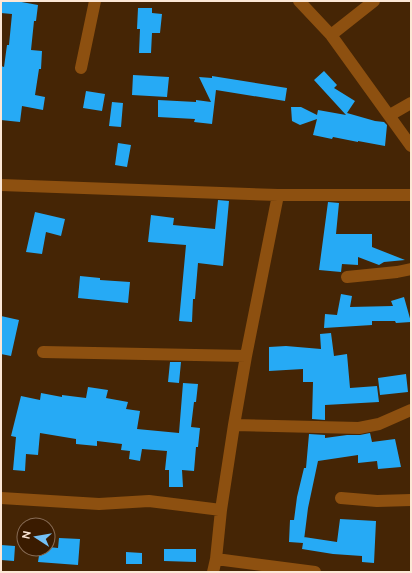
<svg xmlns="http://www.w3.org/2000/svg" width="412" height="573" font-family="Ubuntu,sans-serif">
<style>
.building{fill:#26aaf5}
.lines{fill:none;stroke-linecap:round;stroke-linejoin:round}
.street{stroke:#8d5010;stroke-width:12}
</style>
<rect width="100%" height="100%" fill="#452505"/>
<path class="building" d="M1 1H16L38 5 36 21H34L31 50 42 51 41 69H39L35 95 45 97 43 110 22 106 20 122 1 120V66L4 67 7 45H9L12 14 1 13Z
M138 8H152V13L162 14 160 33H152L151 53H139L140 29H137Z
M324 71 337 85 334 88 355 101 347 113 375 121 384 122 387 125 385 146 358 141V142L333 137 332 139 313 135 317 119 300 125 292 121 291 107H301L317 115 318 110 346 115 314 80Z
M133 75 169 77 167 97 132 95Z
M212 76 287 88 285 101 216 90 212 124 194 122 195 119 158 117V100L196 102V100L211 102 199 77 212 78Z
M86 91 105 94 102 111 83 108Z
M112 102 123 103 121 127 109 126Z
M118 143 131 145 127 167 115 165Z
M218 200 229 201 223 266 198 263 195 299H193L192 322 179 321 186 245 148 242 151 215 174 218 173 225 215 229Z
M328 202 339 203 336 234H372V247L405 260 384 262 379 265 358 257V265L342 264 341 272 319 270Z
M35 212 65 219 61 236 46 232 42 254 26 252Z
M80 276 100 278V280L130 282 128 303 78 298Z
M341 294 352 296 350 307 393 306 391 301 404 297 411 322 396 323 395 321H372V325L324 328 325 314 337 315Z
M1 316 19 320 11 356 1 354Z
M331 333 334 356 347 354 350 388 377 386 379 402 325 405V420L312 419 313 382H303V369L269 371V347L286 346 321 349 320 334Z
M170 362H181L179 383 168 382Z
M406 374 408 392 380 395 378 378Z
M183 383 198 384 196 402H194L191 427 200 428 198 447H196L194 471 182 470 183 487H169V470H165L167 451 142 449 140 461 129 459 130 451 121 450 122 444 97 441V446L76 444V439L40 433 38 455 26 454 25 471 13 470 16 437 11 436 21 396 40 400 41 393 62 397V395L86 398 88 387 108 390 106 398 128 402 126 409 140 411 137 429 179 433Z
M370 433 372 442 395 439 401 467 378 469 377 461 358 463V455L318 461 308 508 304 540V537L337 542 340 519 376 521 374 563 362 562V556L333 554 302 549 303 543 289 542 290 520H294L297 497 304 468H306L309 434 325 435V438L347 435H360Z
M59 538 80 539 78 565 38 562 40 549H48V547L58 548Z
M1 545 15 546 14 561 1 560Z
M164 549H196V562L164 561Z
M126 552 142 553V564H126Z"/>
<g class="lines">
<path class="street" d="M299 1 331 35 411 146
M331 35 374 1
M81 68 95 1
M390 115 411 103
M1 185 278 195H411
M347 277 397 272 411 269
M43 352 246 356
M234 425 359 428 379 424 411 410
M1 498 99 504 149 501 221 510
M341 498 377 501 411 500
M216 559 315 572
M213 572 216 559 221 510 234 425 246 356 278 195"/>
</g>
<rect width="412" height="573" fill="none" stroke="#fce7d6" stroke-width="4"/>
<g transform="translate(36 537) rotate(282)"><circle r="19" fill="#3a1b00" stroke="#886d56"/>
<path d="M0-3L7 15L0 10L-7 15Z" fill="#73c1f6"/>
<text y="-6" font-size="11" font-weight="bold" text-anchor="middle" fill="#fce7d6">N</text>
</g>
</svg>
